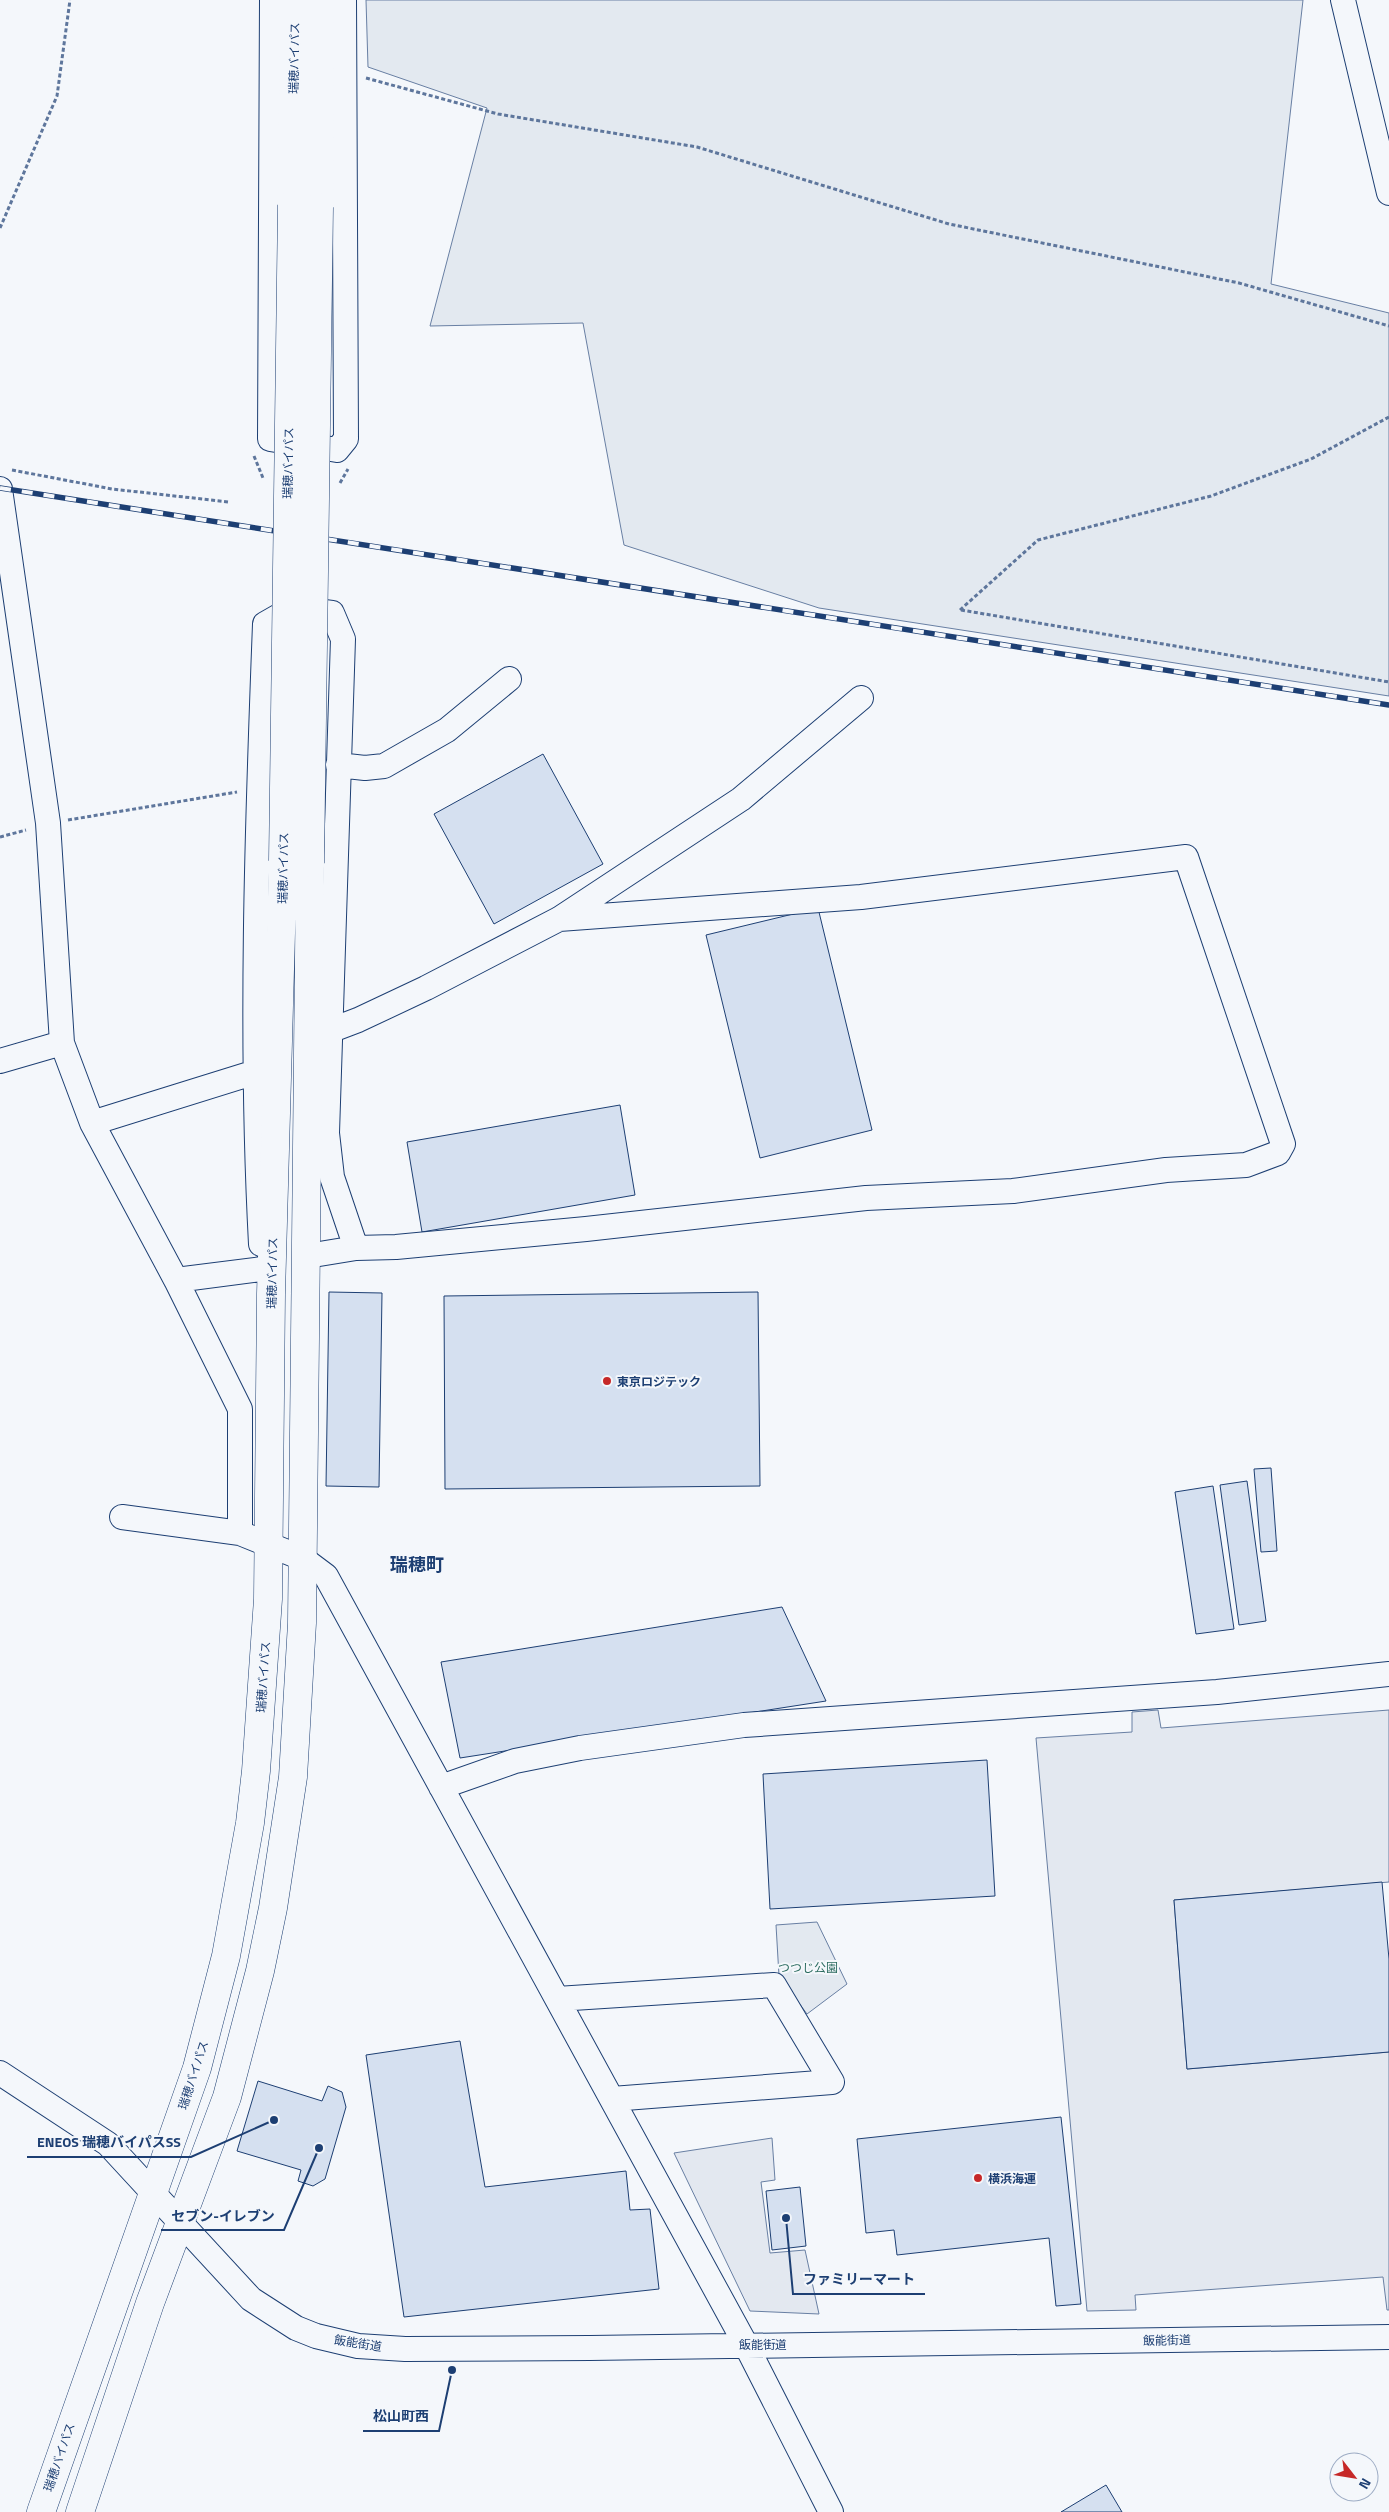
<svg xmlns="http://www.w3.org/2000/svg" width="1389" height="2512" font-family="'Titillium Web','Noto Sans JP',sans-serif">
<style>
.green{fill:#e3e9f0;stroke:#687fa3}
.parking{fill:#e3e8f0;stroke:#687fa3}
.building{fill:#d5e0f0;stroke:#1d3f73}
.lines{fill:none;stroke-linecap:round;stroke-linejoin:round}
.minor-casing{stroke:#1d3f73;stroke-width:26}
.highway-casing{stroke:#1d3f73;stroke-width:29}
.path{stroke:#5e769c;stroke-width:3;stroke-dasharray:4 2.5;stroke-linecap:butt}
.minor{stroke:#f4f7fb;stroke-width:24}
.highway{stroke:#f4f7fb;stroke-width:28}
.rail-casing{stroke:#1d3f73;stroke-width:5.5}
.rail{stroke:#f4f7fb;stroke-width:4;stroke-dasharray:11;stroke-linecap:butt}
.highway-bridge-casing{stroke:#1d3f73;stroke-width:29;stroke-linecap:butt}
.highway-bridge{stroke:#f4f7fb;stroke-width:28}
.poi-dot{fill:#c62828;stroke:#f4f7fb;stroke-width:2}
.labels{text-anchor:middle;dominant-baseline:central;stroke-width:4;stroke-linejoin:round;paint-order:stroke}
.street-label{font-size:12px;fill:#1d3f73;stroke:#f4f7fb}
.poi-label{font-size:12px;font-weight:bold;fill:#1d3f73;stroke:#f4f7fb;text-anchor:start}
.park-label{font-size:12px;fill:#2c6c60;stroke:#f4f7fb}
.district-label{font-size:18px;font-weight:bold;fill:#1d3f73;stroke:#f4f7fb}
.leader{fill:none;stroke:#1d3f73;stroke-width:2}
.callout-dot{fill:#1d3f73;stroke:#f4f7fb;stroke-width:2}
.callout-label{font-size:14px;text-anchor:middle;font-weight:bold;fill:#1d3f73;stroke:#f4f7fb;stroke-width:4;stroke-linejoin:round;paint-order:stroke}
</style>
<rect width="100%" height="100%" fill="#f4f7fb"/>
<path class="green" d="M366 0H1303L1271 284 1389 313V696L819 608 624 545 583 323 430 326 487 108 368 67Z
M817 1922 847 1984 807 2014 779 1976 776 1925Z"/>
<path class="parking" d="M1158 1710 1161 1728 1389 1710V1882L1174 1900 1187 2069 1389 2052V2310H1387L1383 2277 1135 2295 1136 2310 1087 2311 1036 1738 1132 1732V1712Z
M772 2138 775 2180 761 2182 770 2253 805 2250 819 2314 750 2311 674 2153Z"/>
<path class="building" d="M543 754 603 864 494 924 434 814Z
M818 908 872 1130 760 1158 706 935Z
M620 1105 635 1195 422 1232 407 1142Z
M329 1292 382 1293 379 1487 326 1486Z
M758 1292 760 1486 445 1489 444 1296Z
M1271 1468 1277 1551 1261 1552 1254 1469Z
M1247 1481 1266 1621 1239 1625 1220 1485Z
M1213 1486 1234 1629 1196 1634 1175 1492Z
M782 1607 826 1701 460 1758 441 1662Z
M987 1760 995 1896 770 1909 763 1774Z
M1382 1882 1389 1959V2052L1187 2069 1174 1900Z
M460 2041 485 2187 626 2171 630 2210 650 2209 659 2289 404 2317 366 2055Z
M258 2081 322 2101 328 2086 342 2092 346 2107 325 2179 313 2186 298 2181 301 2170 237 2151Z
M1061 2117 1081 2304 1056 2306 1049 2238 897 2255 894 2230 866 2233 857 2139Z
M800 2187 806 2246 772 2250 766 2191Z
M1106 2485 1122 2512H1061Z"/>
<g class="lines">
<g class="minor-casing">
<path id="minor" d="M272 0 270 439 337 450 346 439 344 0
M1343 0 1389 193
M0 489 48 823 62 1043 92 1123 176 1280 240 1409V1533
M338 765 365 768 384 766 447 730 509 679
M329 1031 358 1020 426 988 559 919 741 799 861 698
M0 1061 62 1043
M92 1123 256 1072
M261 1244C250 1038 257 831 265 624L293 608 332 613 343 639 327 1133 332 1177 356 1248
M307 1256 356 1248 396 1247 586 1229 866 1198 1013 1191 1166 1170 1246 1165 1278 1153 1283 1144 1186 857 861 897 559 919
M176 1280 262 1269
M122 1517 240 1533 302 1558 326 1576 746 2345 831 2512
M441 1787 515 1761 580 1748 744 1725 1217 1692 1389 1674
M557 1999 774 1985 832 2082 612 2099
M0 2073 108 2144 251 2299 296 2328 316 2336 358 2346 405 2349 590 2348 1389 2337"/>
</g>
<g class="highway-casing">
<path id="highway" d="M292 205 294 0
M319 207 320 0
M41 2512 197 2068 226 1956 250 1823 256 1771 268 1599 271 1294 283 861
M80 2512 150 2303 227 2097 260 1971 273 1908 293 1777 302 1623 310 863"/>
</g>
<path class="path" d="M366 78 498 114 697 147 949 224 1239 283 1389 326
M0 228 57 96 70 0
M254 456 263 478
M12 470 112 489 229 502
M340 483 348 469
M960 610 1038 540 1211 496 1311 459 1389 417
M961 610 1389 682
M68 820 237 792
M0 837 26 830"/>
<use href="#minor" class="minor"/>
<use href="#highway" class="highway"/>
<g class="rail-casing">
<path id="rail" d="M0 488 1389 705"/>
</g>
<use href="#rail" class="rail"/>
<g class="highway-bridge-casing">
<path id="highway-bridge" d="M283 861 292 205
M310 863 319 207"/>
</g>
<use href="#highway-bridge" class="highway-bridge"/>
</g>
<g class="poi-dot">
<circle cx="607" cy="1381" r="5"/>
<circle cx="978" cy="2178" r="5"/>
</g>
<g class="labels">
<g class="street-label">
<text transform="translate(294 58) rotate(-89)">瑞穂バイパス</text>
<text transform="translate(288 463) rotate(-89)">瑞穂バイパス</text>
<text transform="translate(283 868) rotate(-89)">瑞穂バイパス</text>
<text transform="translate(272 1273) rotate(-89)">瑞穂バイパス</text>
<text transform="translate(263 1677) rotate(-86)">瑞穂バイパス</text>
<text transform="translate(193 2075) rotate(-72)">瑞穂バイパス</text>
<text transform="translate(1167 2340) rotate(-1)">飯能街道</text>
<text transform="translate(358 2343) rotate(9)">飯能街道</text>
<text x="763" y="2344">飯能街道</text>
<text transform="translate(59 2457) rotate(-71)">瑞穂バイパス</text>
</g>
<g class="poi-label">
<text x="617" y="1381">東京ロジテック</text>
<text x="988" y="2178">横浜海運</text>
</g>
<g class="park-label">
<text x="808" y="1967">つつじ公園</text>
</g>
<g class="district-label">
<text x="417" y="1564">瑞穂町</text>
</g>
</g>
<path class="leader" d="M274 2120L191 2157H27M319 2148L284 2230H161M786 2218L793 2294H925M452 2370L439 2431H363"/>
<g class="callout-dot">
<circle cx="274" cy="2120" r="5"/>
<circle cx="319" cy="2148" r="5"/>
<circle cx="786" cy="2218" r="5"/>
<circle cx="452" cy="2370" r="5"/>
</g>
<g class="callout-label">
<text x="109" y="2147">ENEOS 瑞穂バイパスSS</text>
<text x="223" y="2221">セブン-イレブン</text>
<text x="859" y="2284">ファミリーマート</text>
<text x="401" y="2421">松山町西</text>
</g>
<g transform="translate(1354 2477) rotate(121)"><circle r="24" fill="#f4f7fb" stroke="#9eadc5"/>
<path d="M0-4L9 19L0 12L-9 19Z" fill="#c62828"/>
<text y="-8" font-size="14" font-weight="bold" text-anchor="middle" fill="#1d3f73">N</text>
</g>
</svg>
